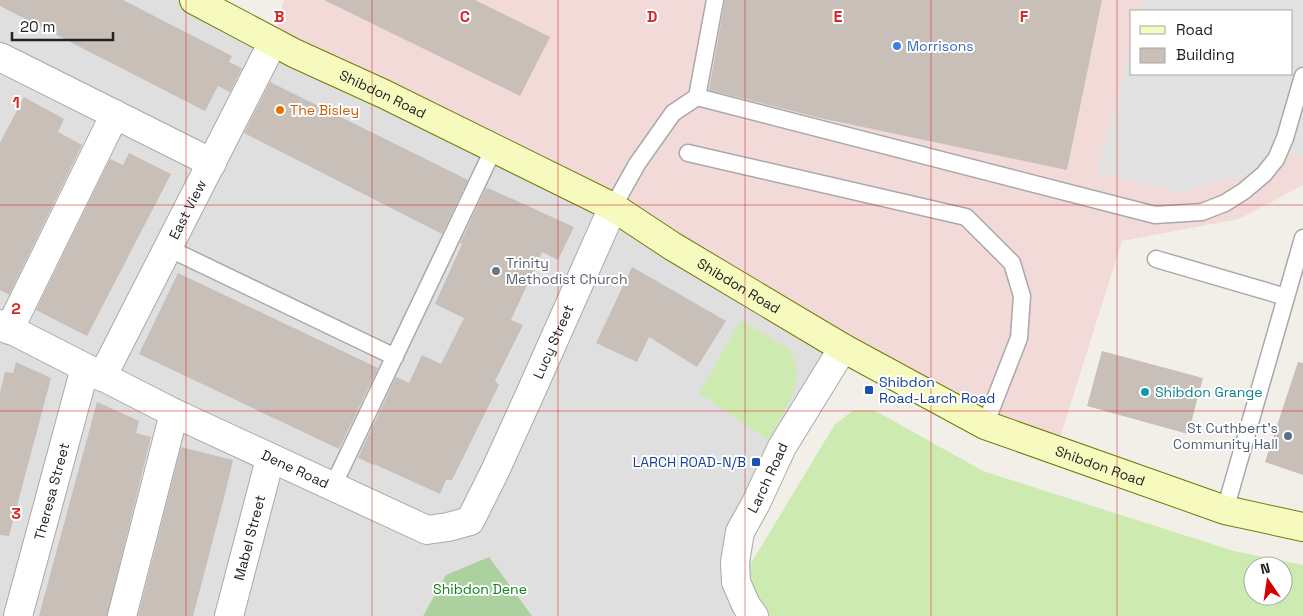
<svg xmlns="http://www.w3.org/2000/svg" width="1303" height="616" font-family="'Space Grotesk',sans-serif">
<style>
.residential{fill:#e0dfdf}
.commercial{fill:#f2dad9;fill-rule:evenodd}
.grass{fill:#cdebb0;fill-rule:evenodd}
.forest{fill:#add19e}
.parking{fill:#e2e2e2}
.building{fill:#c7bfb8}
.lines{fill:none;stroke-linecap:round;stroke-linejoin:round}
.lane-casing{stroke:#a9a9a9;stroke-width:19}
.street-casing{stroke:#a9a9a9;stroke-width:30}
.secondary-casing{stroke:#707d05;stroke-width:30}
.lane{stroke:#fff;stroke-width:16}
.street{stroke:#fff;stroke-width:28}
.secondary{stroke:#f7fabf;stroke-width:28}
.grid{fill:none;stroke:#d62828;stroke-width:1;stroke-opacity:0.55}
.shop-dot{fill:#3f7fe0;stroke:#fff;stroke-width:2}
.food-dot{fill:#e8710a;stroke:#fff;stroke-width:2}
.worship-dot{fill:#6b7280;stroke:#fff;stroke-width:2}
.transit-dot{fill:#1a4fb4;stroke:#fff;stroke-width:2}
.culture-dot{fill:#0f9aa8;stroke:#fff;stroke-width:2}
.service-dot{fill:#5c6f8a;stroke:#fff;stroke-width:2}
.labels{text-anchor:middle;dominant-baseline:central;stroke-width:4;stroke-linejoin:round;paint-order:stroke}
.shop-label{font-size:14px;fill:#366cbe;stroke:#fff;text-anchor:start}
.street-label{font-size:14px;fill:#222;stroke:#fff}
.food-label{font-size:14px;fill:#c56008;stroke:#fff;text-anchor:start}
.worship-label{font-size:14px;fill:#5b616d;stroke:#fff;text-anchor:start}
.transit-label{font-size:14px;fill:#164399;stroke:#fff;text-anchor:start}
.culture-label{font-size:14px;fill:#0d838f;stroke:#fff;text-anchor:start}
.service-label{font-size:14px;fill:#4e5e75;stroke:#fff;text-anchor:end}
.park-label{font-size:14px;fill:#0c8416;stroke:#fff}
.grid-label{font-size:16px;text-anchor:middle;font-weight:bold;fill:#d62828;stroke:#fff;stroke-width:4;stroke-linejoin:round;paint-order:stroke}
</style>
<rect width="100%" height="100%" fill="#f2efe9"/>
<path class="residential" d="M0 0H194L364 84 843 348 740 532 773 616H0Z"/>
<path class="commercial" d="M284 0H1303V185L1239 219 1122 241 1058 444 843 348 672 246 273 42ZM1132 11H1292V74H1132Z"/>
<path class="grass" d="M741 320 791 350 797 370 794 392 769 440 699 393Z
M854 410H874L983 471 1234 551 1303 565V616H772L762 610 744 575 835 424ZM1253 566H1283V596H1253Z"/>
<path class="forest" d="M489 557 532 616H423L446 575Z"/>
<path class="parking" d="M1143 0H1303V157L1290 153 1264 174 1214 182 1180 193 1097 172 1132 41V74H1292V11H1140Z"/>
<path class="building" d="M0 0H123L232 56 229 62 242 68 230 92 218 86 205 111 0 6Z
M324 0H475L550 37 520 96Z
M725 0H1102L1067 170 820 118 709 90Z
M270 82 468 180 442 234 244 133Z
M24 97 64 119 58 132 82 145 9 295 0 290V143Z
M129 153 171 174 87 336 36 310 110 159 123 165Z
M486 188 488 189V188L574 227 558 260 542 252 511 320 523 325 495 381 499 385 452 480H446L440 494 374 464V465L358 458 396 377 409 383 422 355 441 364 464 318 435 304 462 244 460 243Z
M632 267 726 321 697 367 649 337 637 362 596 343Z
M178 273 378 368 339 449 139 354Z
M1102 351 1203 378 1188 434 1087 406Z
M16 362 51 378 9 536 0 535V392L5 372 13 373Z
M1298 362 1303 363V475L1265 462Z
M97 402 139 421 136 433 151 437 107 616H39Z
M181 447 233 460 226 490 193 616H138Z"/>
<g class="lines">
<g class="lane-casing">
<path id="lane" d="M697 97 1155 215 1202 212 1225 203 1244 191 1264 174 1276 159 1285 138 1303 76
M688 153 966 217 1012 263 1022 296 1019 338 985 425
M613 207 637 164 673 113 697 97 715 0
M168 248 395 357
M1156 259 1286 297
M332 488 494 148
M1225 510 1303 238"/>
</g>
<g class="street-casing">
<g id="street">
<path d="M0 57 212 163"/>
<path id="s1" d="M0 324 174 413 427 530 448 527 470 521 495 471 530 394 613 207"/>
<path d="M9 330 115 114"/>
<path id="s2" d="M102 377 273 42"/>
<path id="s3" d="M18 616 85 368"/>
<path d="M122 616 174 413"/>
<path id="s4" d="M229 616 270 459"/>
<path id="s5" d="M754 616 746 605 736 582 735 562 740 532 756 503 782 447 843 348"/>
</g>
</g>
<g class="secondary-casing">
<g id="secondary">
<path id="s6" d="M194 0 294 53 384 94 613 207 672 246 843 348 985 425 1225 510 1303 527"/>
</g>
</g>
<use href="#lane" class="lane"/>
<use href="#street" class="street"/>
<use href="#secondary" class="secondary"/>
</g>
<path class="grid" d="M186 0V616M372 0V616M558 0V616M745 0V616M931 0V616M1117 0V616M0 205H1303M0 411H1303"/>
<circle class="shop-dot" cx="897" cy="46" r="5"/>
<circle class="food-dot" cx="280" cy="110" r="5"/>
<circle class="worship-dot" cx="496" cy="271" r="5"/>
<g class="transit-dot">
<rect x="864" y="385" width="10" height="10" rx="2.5"/>
<rect x="751" y="457" width="10" height="10" rx="2.5"/>
</g>
<circle class="culture-dot" cx="1145" cy="392" r="5"/>
<circle class="service-dot" cx="1288" cy="436" r="5"/>
<g class="labels">
<g class="shop-label">
<text x="907" y="46">Morrisons</text>
</g>
<g class="street-label">
<text stroke="none"><textPath href="#s6" startOffset="211">Shibdon Road</textPath></text>
<text stroke="none"><textPath href="#s2" startOffset="188">East View</textPath></text>
<text stroke="none"><textPath href="#s6" startOffset="616">Shibdon Road</textPath></text>
<text stroke="none"><textPath href="#s1" startOffset="716">Lucy Street</textPath></text>
<text stroke="none"><textPath href="#s6" startOffset="1021">Shibdon Road</textPath></text>
<text stroke="none"><textPath href="#s1" startOffset="329">Dene Road</textPath></text>
<text stroke="none"><textPath href="#s5" startOffset="150">Larch Road</textPath></text>
<text stroke="none"><textPath href="#s3" startOffset="129">Theresa Street</textPath></text>
<text stroke="none"><textPath href="#s4" startOffset="81">Mabel Street</textPath></text>
</g>
<g class="food-label">
<text x="290" y="110">The Bisley</text>
</g>
<g class="worship-label">
<text x="506" y="263">Trinity<tspan x="506" dy="16">Methodist Church</tspan></text>
</g>
<g class="transit-label">
<text x="879" y="382">Shibdon<tspan x="879" dy="16">Road-Larch Road</tspan></text>
<text x="746" y="462" text-anchor="end">LARCH ROAD-N/B</text>
</g>
<g class="culture-label">
<text x="1155" y="392">Shibdon Grange</text>
</g>
<g class="service-label">
<text x="1278" y="428">St Cuthbert's<tspan x="1278" dy="16">Community Hall</tspan></text>
</g>
<g class="park-label">
<text x="480" y="589">Shibdon Dene</text>
</g>
</g>
<g class="grid-label">
<text x="279" y="22">B</text>
<text x="465" y="22">C</text>
<text x="652" y="22">D</text>
<text x="838" y="22">E</text>
<text x="1024" y="22">F</text>
<text x="16" y="108">1</text>
<text x="16" y="314">2</text>
<text x="16" y="519">3</text>
</g>
<rect x="1130" y="10" width="162" height="65" fill="#ffffff" stroke="#a7a7a7"/>
<rect x="1140" y="26" width="25" height="8" fill="#f7fabf" stroke="#a7a7a7"/>
<text x="1176" y="35" font-size="15" fill="#222222">Road</text>
<rect x="1140" y="48" width="25" height="15" fill="#c7bfb8" stroke="#a7a7a7"/>
<text x="1176" y="60" font-size="15" fill="#222222">Building</text>
<g transform="translate(1268 581) rotate(347)"><circle r="24" fill="#ffffff" stroke="#a7a7a7"/>
<path d="M0-4L9 19L0 12L-9 19Z" fill="#d40000"/>
<text y="-8" font-size="14" font-weight="bold" text-anchor="middle" fill="#222222">N</text>
</g>
<path d="M12 32v8h101v-8" fill="none" stroke="#222222" stroke-width="2.5"/>
<text x="20" y="32" font-size="15" fill="#222222" stroke="#ffffff" stroke-width="4" paint-order="stroke">20 m</text>
</svg>
